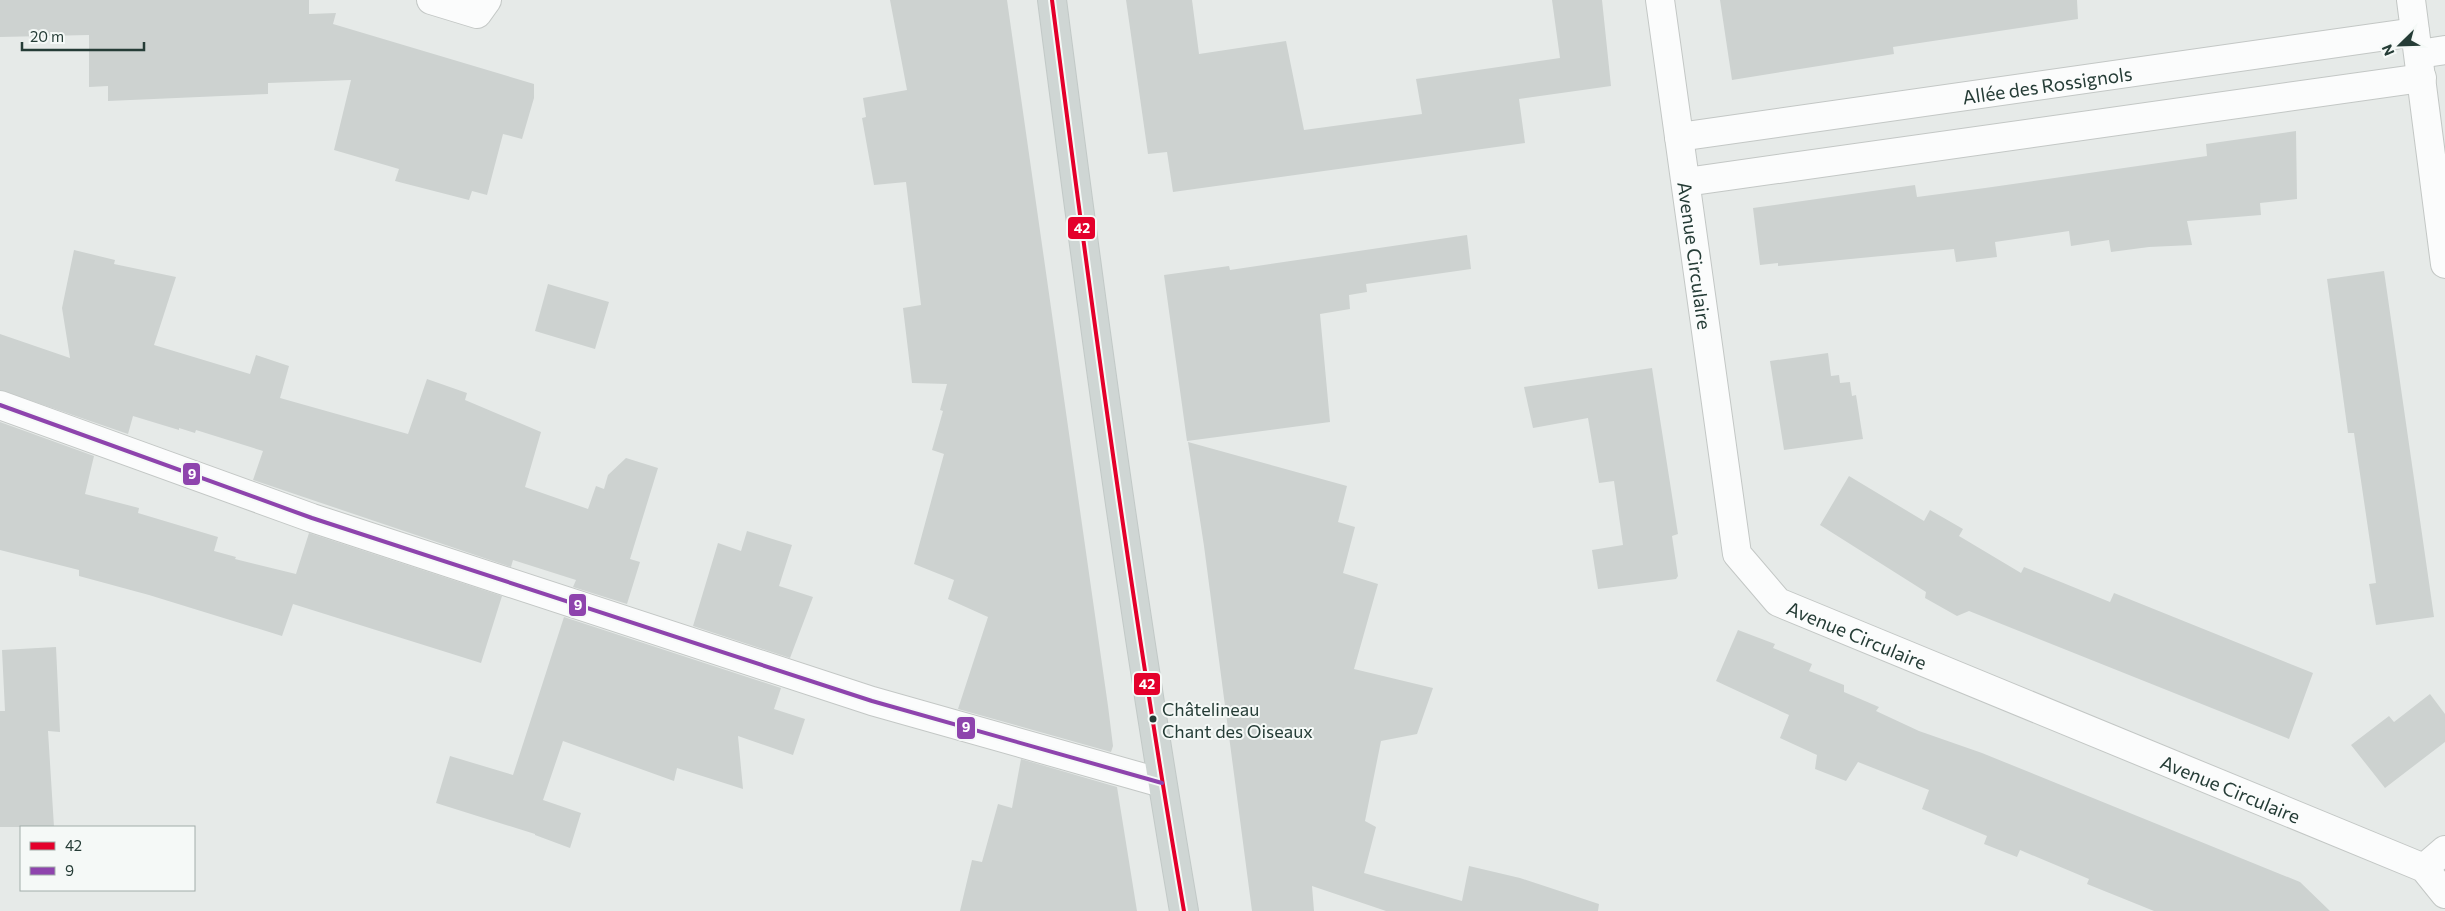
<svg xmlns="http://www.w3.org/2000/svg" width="2445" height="911" font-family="Commissioner,sans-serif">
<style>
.building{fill:#cdd2d0}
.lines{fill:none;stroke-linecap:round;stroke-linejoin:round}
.minor-casing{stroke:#c3c7c5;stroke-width:30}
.primary-casing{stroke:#c2c9c7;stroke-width:30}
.minor{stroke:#fbfcfc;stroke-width:28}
.primary{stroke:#cfd6d4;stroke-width:28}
.bus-1-casing{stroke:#f5f9f7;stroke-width:8}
.bus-2-casing{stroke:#f5f9f7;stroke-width:8}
.bus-1{stroke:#e4002b;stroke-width:4}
.bus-2{stroke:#8e44ad;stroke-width:4}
.bus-dot{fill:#253c36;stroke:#f5f9f7;stroke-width:2}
.labels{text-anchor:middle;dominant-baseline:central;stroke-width:4;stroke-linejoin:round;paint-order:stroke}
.bus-label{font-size:18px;fill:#253c36;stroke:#f5f9f7;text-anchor:start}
.street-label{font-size:19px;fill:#253c36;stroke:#f5f9f7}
.line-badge{stroke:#f5f9f7;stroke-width:2}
.badge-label{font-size:14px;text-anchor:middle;font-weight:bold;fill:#fff}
</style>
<rect width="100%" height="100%" fill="#e6eae8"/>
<path class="building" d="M0 0H309V14L336 13 333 24 534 84V98L522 139 503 134 487 195 472 191 469 200 395 181 399 169 334 150 351 80 268 83V94L108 101V86L89 87V35L0 37Z
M890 0H1007L1108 706 1113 746 1111 752 958 709 988 617 948 599 954 580 914 564 944 454 932 450 943 411 940 410 947 384 912 383 903 308 921 305 906 182 874 185 862 118 866 117 863 98 907 90Z
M1126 0H1192L1199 54 1286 41 1304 130 1422 114 1416 79 1560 58 1552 0H1602L1611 86 1519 99 1525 143 1173 192 1167 152 1148 154Z
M1720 0H2077L2078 19 1893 47 1894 54 1732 80Z
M2296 131 2297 199 2260 203 2261 215 2187 221 2192 245 2149 247 2111 252 2109 240 2071 246 2069 231 1995 242 1997 257 1956 262 1954 249 1778 266V263L1760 265 1753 208 1915 185 1917 197 1985 188 2207 156 2206 144Z
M1467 235 1471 269 1366 284 1367 292 1349 295 1350 309 1320 314 1330 422 1187 441 1164 275 1229 266 1230 270Z
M74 250 115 260 114 264 176 277 154 345 250 374 256 355 289 366 280 398 408 434 427 379 467 393 465 400 541 432 525 487 588 509 596 486 604 489 608 475 626 458 658 468 630 559 640 562 627 604 573 587 576 580 513 560 511 567 253 480 263 451 196 430 195 433 179 428V430L133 416 128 434 0 390V334L70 358 62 308Z
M2384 271 2434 617 2376 625 2369 584 2376 583 2354 433H2348L2327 279Z
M548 284 609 302 595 349 535 331Z
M1828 353 1831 376 1839 375 1840 383 1850 382 1852 396 1856 395 1863 439 1784 450 1770 361Z
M1652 368 1678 534 1672 536 1678 576 1676 579 1598 589 1592 550 1623 545 1614 481 1599 483 1588 418 1533 428 1524 387Z
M0 422 94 456 85 494 139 508 138 513 218 537 214 551 236 557 235 559 296 574 309 533 502 596 481 663 293 604 282 636 149 595 79 576V570L0 550Z
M1188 442 1347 486 1338 522 1355 527 1343 573 1378 584 1354 669 1433 688 1417 734 1381 741 1365 821 1376 827 1364 873 1462 901 1469 866 1520 878 1599 904 1598 911H1386L1312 886 1314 911H1252L1204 546Z
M1849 476 1924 521 1930 510 1963 529 1959 536 2021 573 2024 567 2110 602 2114 593 2313 673 2289 739 1969 611 1957 616 1925 598 1926 592 1820 525Z
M747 531 792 545 779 586 813 597 790 658 693 626 718 543 741 551Z
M564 617 781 688 774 709 805 719 793 755 738 736 743 789 677 768 674 781 563 741 543 800 581 813 570 848 535 835V834L436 803 450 756 513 775Z
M1738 630 1775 644 1773 648 1812 664 1809 671 1844 685V692L1879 707 1876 711 1919 731 1982 753 2300 882 2330 911H2154L2087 884 2089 879 2020 850 2017 857 1984 844 1987 836 1922 809 1929 790 1858 762 1846 781 1815 769 1817 755 1780 738 1789 715 1716 681Z
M56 647 60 732 48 731 54 827H0V711H5L2 650Z
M2430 694 2445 714V742L2385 788 2351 745 2389 716 2394 722Z
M1021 759 1117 787 1137 911H960L972 860 982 862 998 804 1012 808Z"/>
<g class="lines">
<g class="minor-casing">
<g id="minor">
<path d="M431 0 477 14 487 0"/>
<path id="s1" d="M1660 0 1737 554 1778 602 2424 868 2445 894"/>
<path d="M2411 0 2445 264"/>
<path d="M2419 54 2445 50"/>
<path id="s2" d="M1679 137 2415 32"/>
<path d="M1686 182 2422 78"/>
<path d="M0 405 312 518 872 701 1162 783"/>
<path d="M2424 868 2445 850"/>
</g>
</g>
<g class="primary-casing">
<path id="primary" d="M1052 0C1091 304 1132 608 1184 911"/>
</g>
<use href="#minor" class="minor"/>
<use href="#primary" class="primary"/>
<g class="bus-1-casing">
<path id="bus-1" d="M1052 0C1091 304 1132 608 1184 911"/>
</g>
<g class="bus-2-casing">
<path id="bus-2" d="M0 405 312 518 872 701 1162 783"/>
</g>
<use href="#bus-1" class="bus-1"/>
<use href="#bus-2" class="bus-2"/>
</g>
<circle class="bus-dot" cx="1153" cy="719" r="4.5"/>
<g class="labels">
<g class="bus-label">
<text x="1162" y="709">Châtelineau<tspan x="1162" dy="22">Chant des Oiseaux</tspan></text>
</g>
<g class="street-label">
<text stroke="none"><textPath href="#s2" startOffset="372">Allée des Rossignols</textPath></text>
<text stroke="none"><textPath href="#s1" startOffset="258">Avenue Circulaire</textPath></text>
<text stroke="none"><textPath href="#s1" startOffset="708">Avenue Circulaire</textPath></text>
<text stroke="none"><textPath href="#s1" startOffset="1112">Avenue Circulaire</textPath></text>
</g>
</g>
<g class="line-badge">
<rect x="1067" y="216" width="29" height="24" rx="5" fill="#e4002b"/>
<rect x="182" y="462" width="19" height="24" rx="5" fill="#8e44ad"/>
<rect x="568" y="593" width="19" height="24" rx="5" fill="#8e44ad"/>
<rect x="1133" y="672" width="28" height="24" rx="5" fill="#e4002b"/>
<rect x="956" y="716" width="20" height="24" rx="5" fill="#8e44ad"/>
</g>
<g class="badge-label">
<text x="1082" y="233">42</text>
<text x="192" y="479">9</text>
<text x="578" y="610">9</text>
<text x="1147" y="689">42</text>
<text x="966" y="732">9</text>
</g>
<rect x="20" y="826" width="175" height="65" fill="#f5f9f7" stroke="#a2adaa"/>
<rect x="30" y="842" width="25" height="8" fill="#e4002b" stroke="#a2adaa"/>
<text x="65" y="851" font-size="15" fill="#253c36">42</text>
<rect x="30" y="867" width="25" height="8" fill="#8e44ad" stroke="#a2adaa"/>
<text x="65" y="876" font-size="15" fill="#253c36">9</text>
<g transform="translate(2400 45) rotate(247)" stroke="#f5f9f7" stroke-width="4" paint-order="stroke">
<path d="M0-4L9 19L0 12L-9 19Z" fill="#253c36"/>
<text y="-8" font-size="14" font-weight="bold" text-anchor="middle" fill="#253c36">N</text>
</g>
<path d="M22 42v8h122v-8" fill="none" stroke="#253c36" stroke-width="2.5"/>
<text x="30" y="42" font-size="15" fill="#253c36" stroke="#f5f9f7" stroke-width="4" paint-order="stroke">20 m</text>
</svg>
